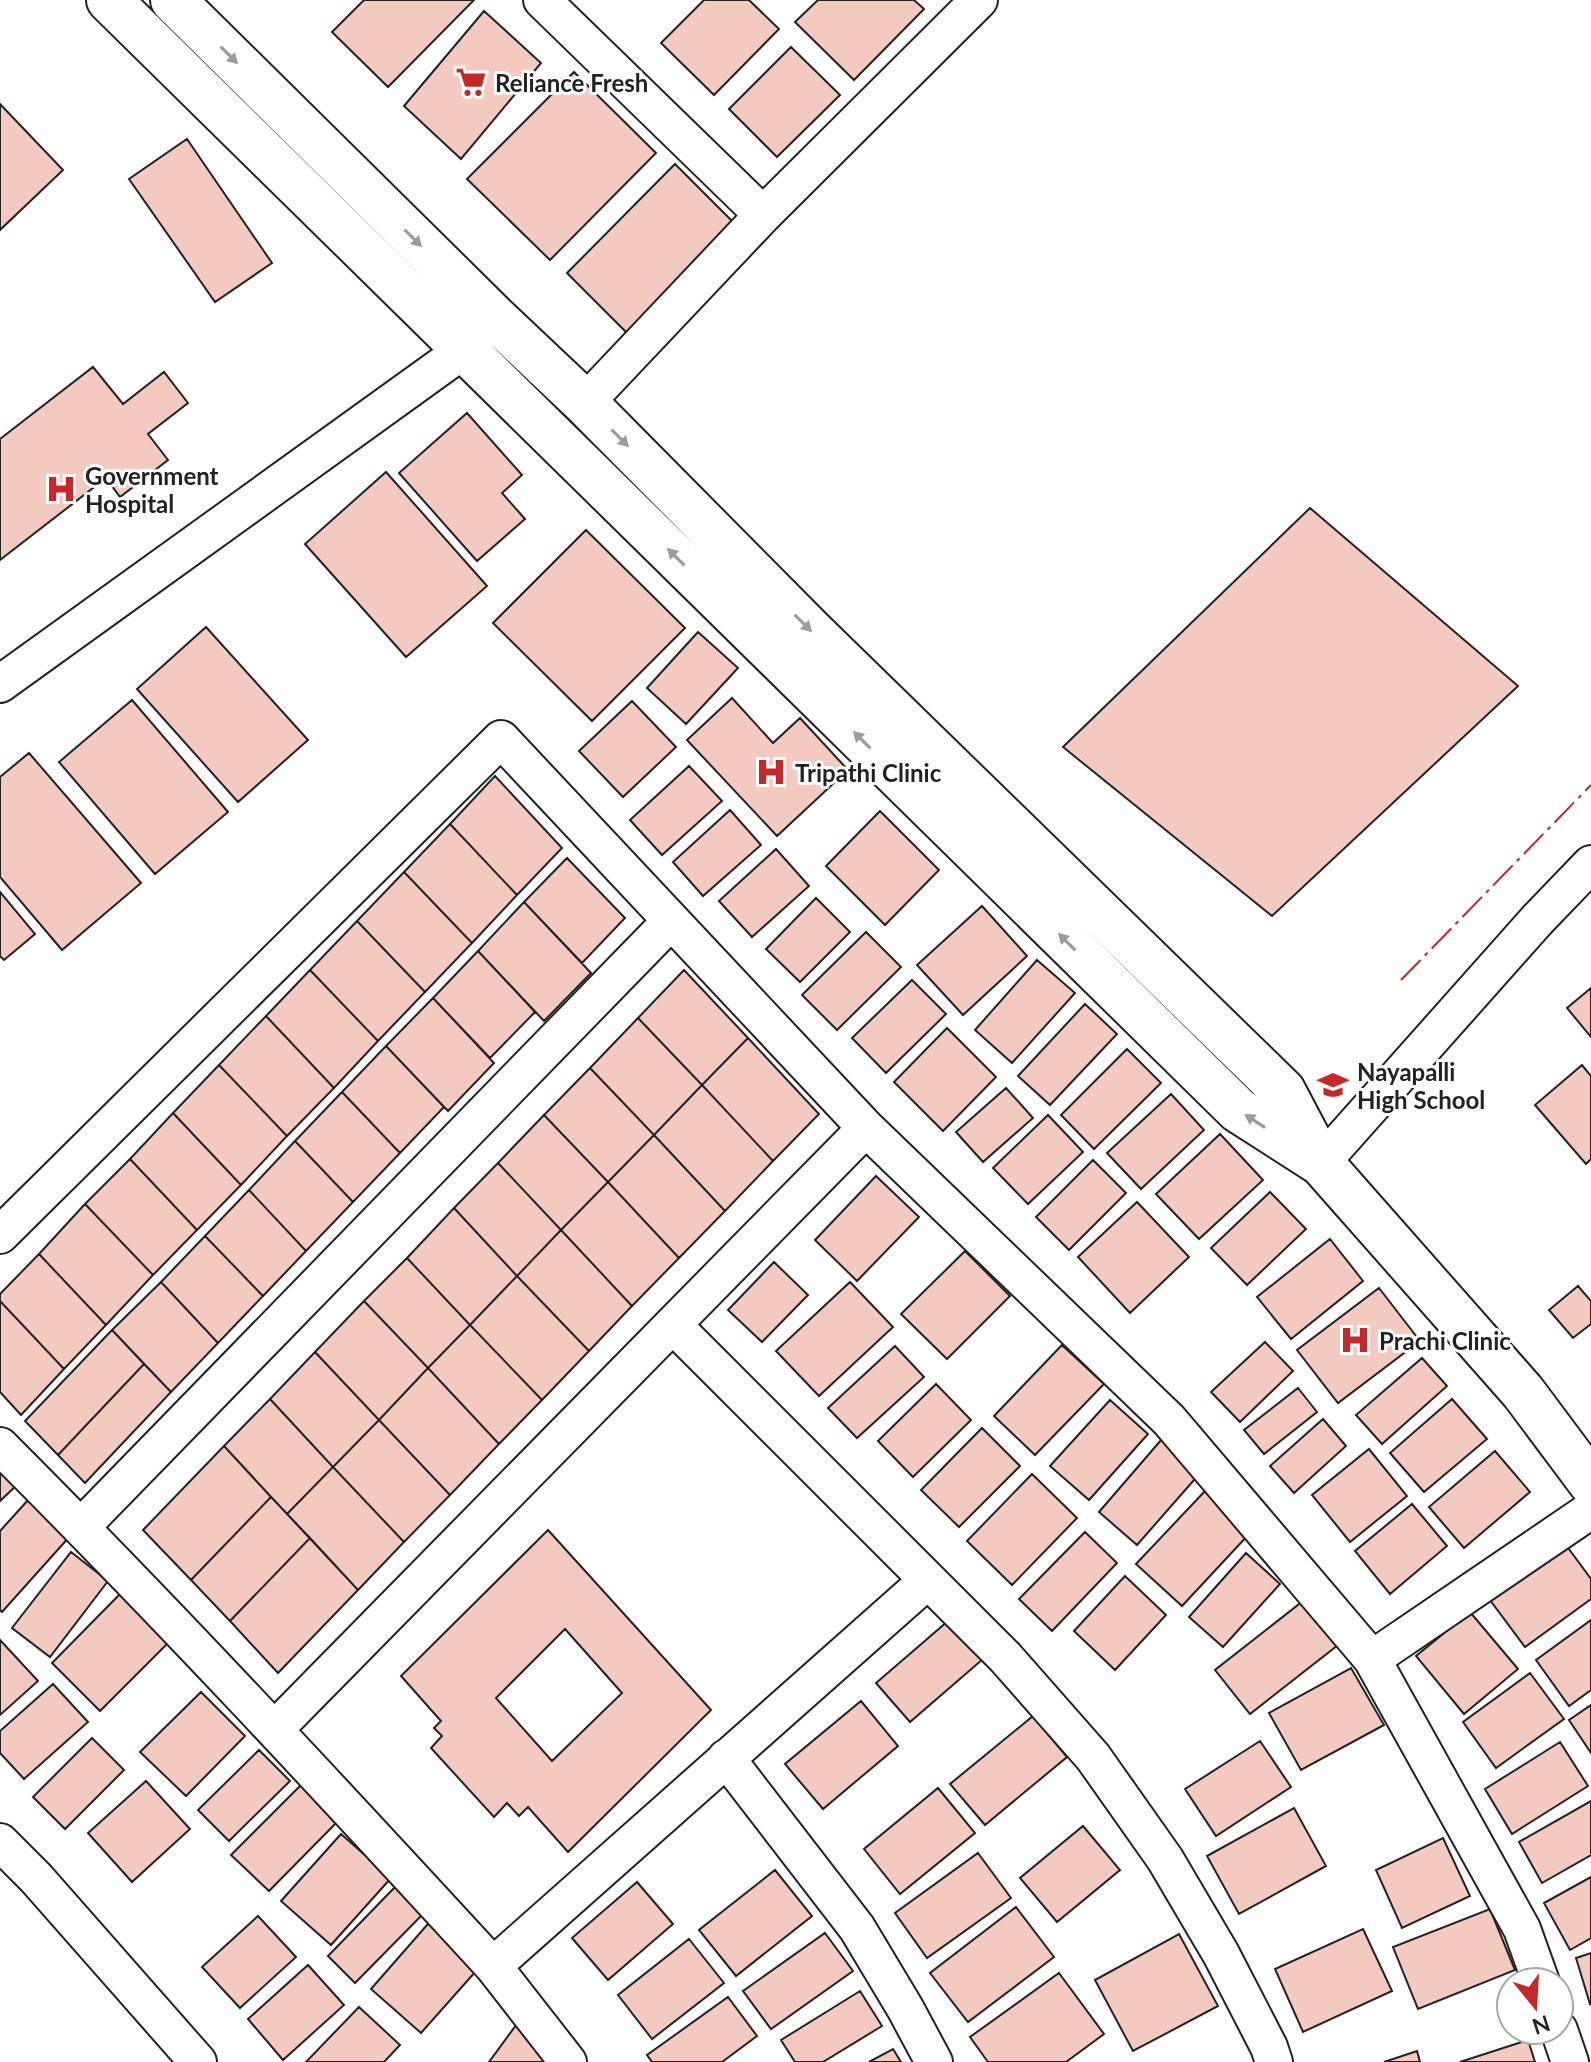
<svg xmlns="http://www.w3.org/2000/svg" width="1591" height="2062" font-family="Lato,sans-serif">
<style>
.building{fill:#f3c9c0;stroke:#222;stroke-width:2;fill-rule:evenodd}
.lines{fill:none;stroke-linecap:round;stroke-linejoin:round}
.street-casing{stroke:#222;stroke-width:40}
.secondary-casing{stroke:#222;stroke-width:48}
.street{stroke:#fff;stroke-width:36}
.secondary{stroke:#fff;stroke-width:44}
.power{stroke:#c62828;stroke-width:2;stroke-dasharray:28 6 4 6;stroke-linecap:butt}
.oneway{fill:#9c9c9c}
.labels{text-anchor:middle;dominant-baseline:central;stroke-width:6;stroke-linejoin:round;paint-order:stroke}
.poi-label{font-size:24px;font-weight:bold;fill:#222;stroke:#fff;text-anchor:start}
</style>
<rect width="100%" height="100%" fill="#fff"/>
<path class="building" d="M364 0H474L388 87 332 32Z
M704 0H749L779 29 714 95 661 43Z
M818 0H914L924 9 854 80 795 22Z
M484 11 541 63 461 159 404 106Z
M791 47 840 95 777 157 729 109Z
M574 72 656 153 550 260 467 179Z
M0 104 63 170 0 230Z
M187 139 272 263 215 302 129 179Z
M675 164 735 224 627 333 567 273Z
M93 367 123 404 164 372 188 403 148 434 168 460 120 497 106 478 0 560V439Z
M467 413 522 475 502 493 525 519 477 561 399 473Z
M386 472 487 586 406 657 305 544Z
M1310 508 1518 686 1272 916 1063 747Z
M586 530 685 628 592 721 493 623Z
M206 627 308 740 238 802 137 689Z
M698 632 738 668 686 724 647 688Z
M732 698 773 743 800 718 848 770 777 836 687 740Z
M132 700 228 812 155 874 59 762Z
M632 701 676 747 623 797 579 751Z
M29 753 141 883 62 950 0 877V777Z
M689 766 722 801 662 855 630 820Z
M495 776 562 848 517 895 450 824Z
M730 810 761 845 703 896 673 862Z
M880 811 939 870 885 925 826 866Z
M450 824 517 895 472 943 404 872Z
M776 849 809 886 752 937 719 901Z
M567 858 625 918 582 963 524 902Z
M404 872 472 943 425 992 357 921Z
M0 892 35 934 4 960 0 956Z
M816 898 850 932 800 982 766 949Z
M524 902 591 973 544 1021 478 951Z
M982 906 1027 956 963 1015 917 965Z
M357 921 425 992 378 1041 310 970Z
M866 932 901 967 837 1030 802 995Z
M478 951 535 1012 490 1058 433 998Z
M1037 960 1075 993 1012 1063 975 1030Z
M310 970 378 1041 334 1088 266 1016Z
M684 970 748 1038 702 1085 638 1018Z
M912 980 946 1014 886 1073 852 1038Z
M1591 988V1037L1567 1008Z
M433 998 494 1063 448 1111 386 1046Z
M1085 1004 1117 1034 1050 1105 1018 1076Z
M266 1016 334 1088 287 1136 219 1065Z
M638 1018 702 1085 654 1135 590 1068Z
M947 1028 996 1077 943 1131 894 1082Z
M748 1038 819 1114 773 1161 702 1085Z
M386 1046 444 1107 400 1153 342 1092Z
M1127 1049 1161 1083 1094 1149 1061 1115Z
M219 1065 287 1136 241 1185 173 1113Z
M1582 1065 1591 1076V1159L1586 1164 1535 1105Z
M590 1068 654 1135 608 1182 544 1115Z
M702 1085 773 1161 725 1211 654 1135Z
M1006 1088 1033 1118 983 1162 956 1132Z
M342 1092 400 1153 353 1202 295 1141Z
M1171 1094 1204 1130 1141 1189 1107 1153Z
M173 1113 241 1185 197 1230 130 1159Z
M544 1115 608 1182 561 1230 498 1163Z
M1048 1115 1083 1152 1028 1204 993 1168Z
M1220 1134 1263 1180 1199 1239 1156 1194Z
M654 1135 725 1211 679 1258 608 1182Z
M295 1141 353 1202 306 1251 249 1190Z
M130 1159 197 1230 153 1275 85 1204Z
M1093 1160 1126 1193 1069 1250 1036 1217Z
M498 1163 561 1230 517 1276 454 1208Z
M876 1176 919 1217 857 1281 815 1240Z
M608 1182 679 1258 632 1306 561 1230Z
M249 1190 306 1251 263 1296 205 1236Z
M1270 1192 1306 1229 1247 1285 1211 1248Z
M1137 1202 1189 1257 1130 1313 1078 1257Z
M85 1204 153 1275 106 1325 39 1254Z
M454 1208 517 1276 470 1325 407 1258Z
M561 1230 632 1306 589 1351 517 1276Z
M205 1236 263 1296 218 1343 161 1282Z
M1330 1239 1363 1281 1291 1339 1257 1297Z
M965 1251 1010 1296 947 1359 901 1314Z
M39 1254 106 1325 64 1369 0 1301V1294Z
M407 1258 470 1325 428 1368 364 1301Z
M774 1262 808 1295 762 1342 728 1310Z
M517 1276 589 1351 542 1400 470 1325Z
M161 1282 218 1343 171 1392 112 1330Z
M850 1282 893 1327 819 1396 776 1351Z
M1578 1286 1591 1301V1324L1573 1338 1549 1310Z
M1379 1288 1420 1341 1338 1403 1297 1350Z
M0 1301 64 1369 21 1415 0 1392Z
M364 1301 428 1368 379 1420 315 1352Z
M470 1325 542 1400 499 1444 428 1368Z
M112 1330 144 1364 58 1455 25 1421Z
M1265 1342 1293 1371 1240 1422 1211 1392Z
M1062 1345 1104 1384 1035 1455 994 1416Z
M895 1346 924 1377 857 1438 828 1408Z
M315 1352 379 1420 333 1467 270 1399Z
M1422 1358 1447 1386 1382 1444 1356 1415Z
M144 1364 171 1392 85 1483 58 1455Z
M428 1368 499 1444 450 1495 379 1420Z
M936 1384 971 1420 913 1477 878 1441Z
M1298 1388 1317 1412 1264 1454 1244 1430Z
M270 1399 333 1467 287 1514 224 1446Z
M1452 1399 1487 1439 1424 1492 1390 1453Z
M1110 1400 1148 1434 1089 1500 1050 1466Z
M1323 1419 1346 1446 1294 1493 1270 1466Z
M379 1420 450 1495 404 1542 333 1467Z
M982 1428 1020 1466 959 1527 921 1490Z
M1162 1439 1201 1472 1137 1545 1099 1512Z
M224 1446 271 1497 191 1580 143 1530Z
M1369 1449 1407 1496 1350 1542 1312 1495Z
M1495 1451 1530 1492 1464 1548 1429 1507Z
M0 1466 18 1484 0 1501Z
M333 1467 404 1542 358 1590 287 1514Z
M1032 1474 1077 1518 1012 1585 967 1541Z
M1205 1491 1250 1533 1182 1606 1136 1564Z
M271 1497 310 1538 230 1621 191 1580Z
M29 1499 71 1535 2 1612 0 1610V1531Z
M1412 1504 1447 1546 1390 1594 1355 1551Z
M548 1530 711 1710 568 1852 528 1807 519 1816 507 1803 494 1817 431 1748 442 1736 434 1728 441 1721 401 1676ZM565 1629 622 1693 552 1761 496 1698Z
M1085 1532 1117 1563 1052 1631 1019 1599Z
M310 1538 358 1590 278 1673 230 1621Z
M1563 1541 1591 1579V1599L1525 1647 1487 1596Z
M71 1552 108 1581 50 1657 12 1628Z
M1246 1553 1280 1584 1223 1647 1189 1617Z
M1125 1576 1166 1615 1115 1670 1074 1631Z
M123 1591 172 1639 100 1711 52 1663Z
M1303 1601 1338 1645 1250 1714 1215 1670Z
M1470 1612 1518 1669 1464 1714 1416 1656Z
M1591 1620V1690L1569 1706 1536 1660Z
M948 1621 983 1659 910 1722 876 1683Z
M0 1640 38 1681 0 1715Z
M1351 1668 1384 1725 1301 1770 1269 1713Z
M1530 1673 1564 1719 1496 1768 1463 1722Z
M53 1684 88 1722 24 1779 0 1753V1731Z
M201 1692 245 1736 186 1796 140 1752Z
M861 1701 898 1746 823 1809 785 1764Z
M1591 1705V1753L1569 1720Z
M1033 1716 1067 1757 985 1825 950 1784Z
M92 1738 124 1770 65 1829 33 1797Z
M1260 1741 1291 1787 1216 1836 1185 1789Z
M1560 1742 1588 1786 1512 1834 1485 1789Z
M259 1750 290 1781 229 1841 198 1810Z
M306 1780 343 1816 269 1891 231 1855Z
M146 1781 190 1829 132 1882 88 1833Z
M938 1788 975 1833 900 1894 864 1849Z
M1591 1801V1855L1542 1883 1519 1842Z
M1294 1808 1326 1866 1239 1914 1207 1856Z
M1083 1826 1120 1870 1057 1922 1020 1878Z
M341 1834 391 1878 331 1945 281 1901Z
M1443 1838 1470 1896 1402 1928 1376 1870Z
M978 1853 1011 1898 927 1958 895 1913Z
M775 1870 812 1916 736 1976 699 1930Z
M1591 1877V1938L1570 1950 1544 1903Z
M637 1882 673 1924 608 1980 572 1938Z
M396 1886 424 1913 355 1983 328 1956Z
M1016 1907 1054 1957 968 2022 930 1973Z
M1490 1909 1515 1970 1418 2009 1393 1947Z
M258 1916 296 1957 240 2008 202 1967Z
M434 1917 484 1962 421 2033 371 1989Z
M1363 1929 1392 1991 1303 2032 1275 1969Z
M825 1933 853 1971 771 2029 743 1991Z
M1179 1934 1218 2006 1133 2051 1095 1980Z
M689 1939 724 1983 652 2039 618 1995Z
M1591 1953V2003L1590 2004 1576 1958Z
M308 1965 344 2005 283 2060 248 2019Z
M1059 1973 1104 2034 1066 2062H988L970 2037Z
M860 1991 882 2026 823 2062H795L781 2040Z
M728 1997 757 2036 722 2062H652L647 2055Z
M359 2007 400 2045 384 2062H306Z
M522 2017 555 2062H489Z
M1528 2040 1535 2062H1460Z
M893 2049 901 2062H869Z
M1417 2051 1420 2062H1384Z"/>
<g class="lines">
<g class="street-casing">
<path id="street" d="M542 0 763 215
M585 403 763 215 979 0
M0 684 465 349 483 331
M1321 1163 1538 919 1591 864
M0 1235 501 739 866 1128 1169 1420 1372 1659 1522 1929 1541 1982
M673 1325 1005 1657 1093 1757 1165 1859 1221 1954 1269 2047 1274 2062
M0 1446C169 1615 331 1790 493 1966
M81 1527 671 921
M1372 1659 1591 1510
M275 1729 866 1128
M726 1758 857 1928 905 2008 934 2062
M0 1842 36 1878 198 2062
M1559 2030 1570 2062
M568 2062 493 1966 928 1580"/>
</g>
<g class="secondary-casing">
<path id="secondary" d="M109 0 1238 1110 1319 1162
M173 0 496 319 585 403 811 631 1283 1091 1321 1163 1523 1392 1591 1483"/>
</g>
<use href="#street" class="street"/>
<use href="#secondary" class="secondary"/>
<path class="power" d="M1401 980 1591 785"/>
</g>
<defs><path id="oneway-solid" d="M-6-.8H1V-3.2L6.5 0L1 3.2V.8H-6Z" transform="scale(2)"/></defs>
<g class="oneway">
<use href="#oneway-solid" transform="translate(229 55) rotate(45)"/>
<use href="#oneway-solid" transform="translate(413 238) rotate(45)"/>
<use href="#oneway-solid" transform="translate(620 438) rotate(45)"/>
<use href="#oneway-solid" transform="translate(676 557) rotate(-135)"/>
<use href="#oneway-solid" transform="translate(803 623) rotate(45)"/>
<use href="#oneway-solid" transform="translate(862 740) rotate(-135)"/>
<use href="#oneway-solid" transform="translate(1067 942) rotate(-135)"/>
<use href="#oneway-solid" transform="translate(1255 1121) rotate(-147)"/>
</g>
<defs>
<g id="supermarket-bare" transform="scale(2.4)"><path d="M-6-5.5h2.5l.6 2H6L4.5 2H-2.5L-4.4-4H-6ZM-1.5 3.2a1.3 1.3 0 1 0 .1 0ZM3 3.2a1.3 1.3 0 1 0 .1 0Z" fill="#c62828" stroke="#fff" stroke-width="2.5" paint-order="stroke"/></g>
<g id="hospital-bare" transform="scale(2.4)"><path d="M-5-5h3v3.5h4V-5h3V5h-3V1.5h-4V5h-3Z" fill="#c62828" stroke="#fff" stroke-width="2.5" paint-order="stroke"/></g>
<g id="school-bare" transform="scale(2.4)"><path d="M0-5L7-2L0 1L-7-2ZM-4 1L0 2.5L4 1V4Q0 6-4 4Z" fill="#c62828" stroke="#fff" stroke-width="2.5" paint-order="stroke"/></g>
</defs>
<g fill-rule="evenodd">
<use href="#supermarket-bare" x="471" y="82"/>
<use href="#hospital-bare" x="61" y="489"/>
<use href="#hospital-bare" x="771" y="772"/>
<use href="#school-bare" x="1333" y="1085"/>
<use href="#hospital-bare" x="1355" y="1340"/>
</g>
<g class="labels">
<g class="poi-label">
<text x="495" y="82">Reliance Fresh</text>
<text x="85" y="475">Government<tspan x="85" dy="28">Hospital</tspan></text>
<text x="795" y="772">Tripathi Clinic</text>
<text x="1357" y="1071">Nayapalli<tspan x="1357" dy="28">High School</tspan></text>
<text x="1379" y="1340">Prachi Clinic</text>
</g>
</g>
<g transform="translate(1535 2006) rotate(162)"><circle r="38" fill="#ffffff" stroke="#a7a7a7" stroke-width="2"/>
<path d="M0-6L14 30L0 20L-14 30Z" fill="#c62828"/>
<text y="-12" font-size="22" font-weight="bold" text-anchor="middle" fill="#222222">N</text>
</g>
</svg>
